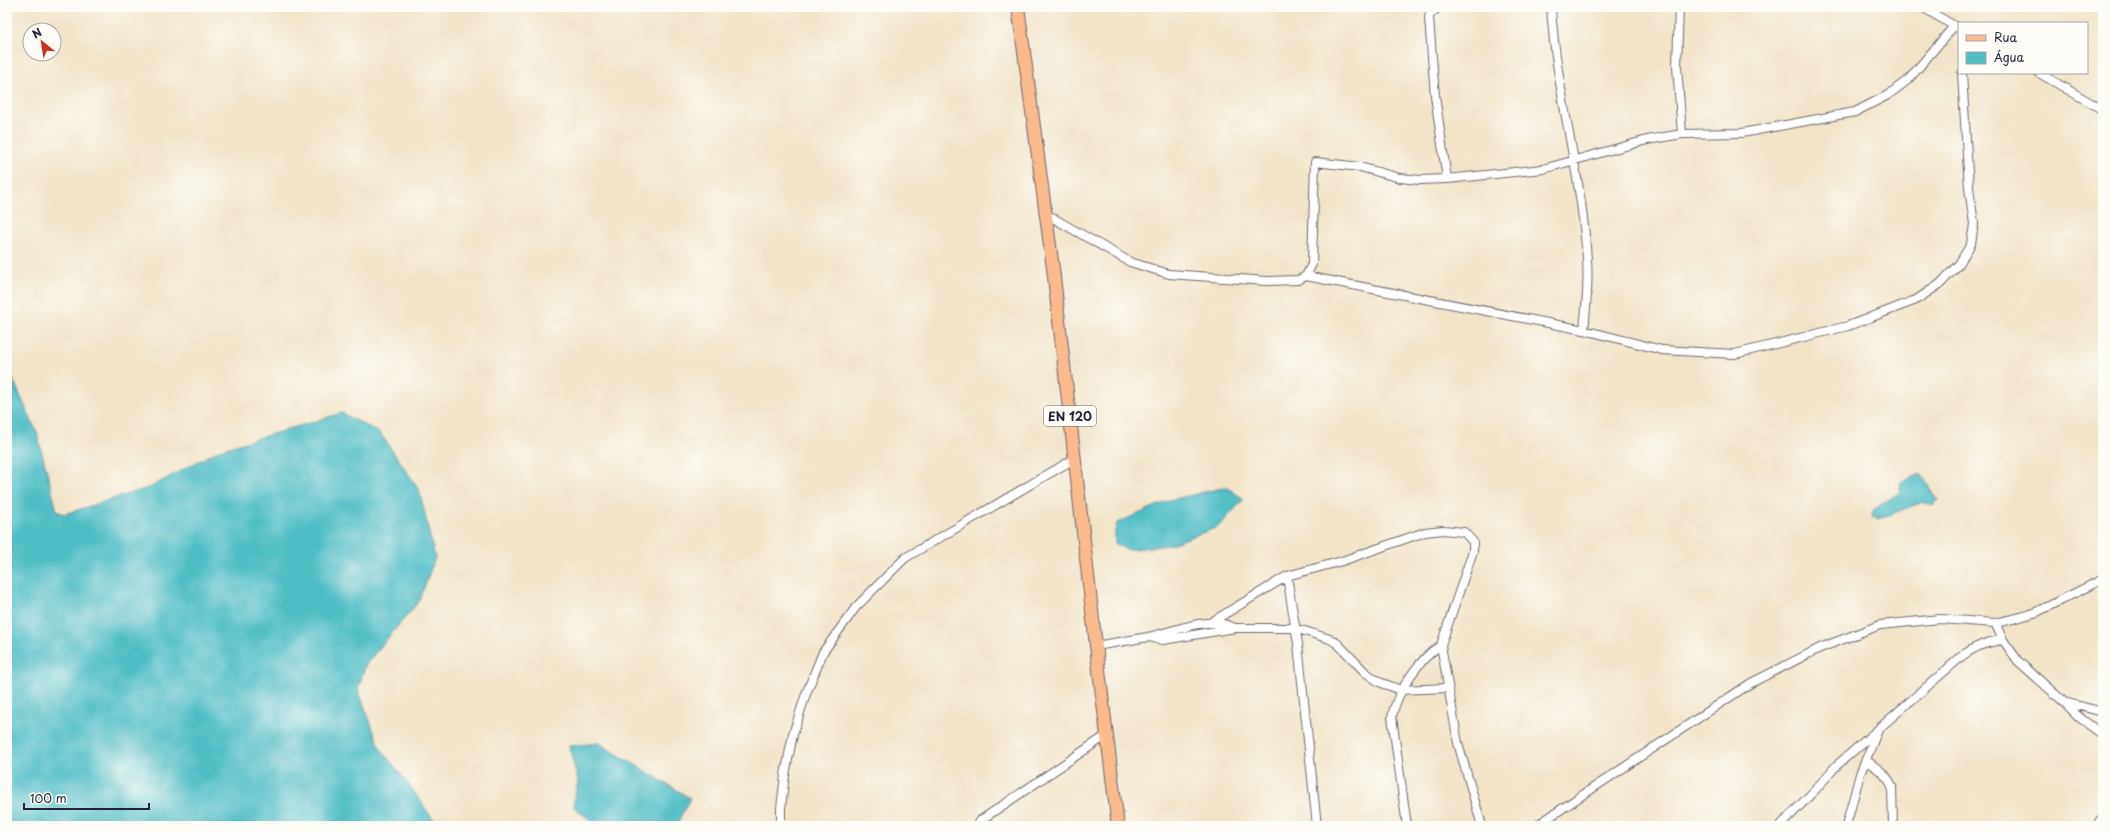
<svg xmlns="http://www.w3.org/2000/svg" width="2110" height="833" font-family="'Playpen Sans',sans-serif">
<style>
.water{fill:#4fbdc4;stroke:#387080}
.lines{fill:none;stroke-linecap:round;stroke-linejoin:round}
.minor-casing{stroke:#6b666d;stroke-width:10}
.primary-casing{stroke:#6b666d;stroke-width:14}
.minor{stroke:#fff;stroke-width:8}
.primary{stroke:#fbbb8d;stroke-width:12}
.labels{text-anchor:middle;dominant-baseline:central;stroke-width:4;stroke-linejoin:round;paint-order:stroke}
.shield{fill:#fdfcf7;stroke:#646373;stroke-width:1}
.shield-label{font-size:12px;font-weight:bold;fill:#22223b}
</style>
<rect width="100%" height="100%" fill="#fdfcf7"/>
<filter id="ink" filterUnits="userSpaceOnUse"><feTurbulence type="fractalNoise" baseFrequency=".025" numOctaves="2"/><feDisplacementMap in="SourceGraphic" scale="8" xChannelSelector="R" yChannelSelector="G"/><feConvolveMatrix kernelMatrix="1 2 1 2 8 2 1 2 1" color-interpolation-filters="sRGB"/></filter>
<filter id="wash" filterUnits="userSpaceOnUse"><feTurbulence type="fractalNoise" baseFrequency=".012" numOctaves="4" result="noise"/><feDisplacementMap in="SourceGraphic" scale="16" xChannelSelector="R" yChannelSelector="G"/><feGaussianBlur stdDeviation="0.9" result="paint"/><feColorMatrix in="noise" values="0 0 0 0 0 0 0 0 0 0 0 0 0 0 0 0 0 1.4 0 .05"/><feComposite in="paint" operator="in"/></filter>
<g filter="url(#wash)">
<rect width="100%" height="100%" fill="#f2e4c9"/>
<path class="water" d="M7 366 37 433 57 511 64 514 151 487 219 450 342 413 380 433 419 489 435 558 419 601 366 664 358 689 380 748 410 786 432 818 444 826H7Z
M1921 474 1938 500 1933 506 1923 502 1878 519 1872 517 1873 510 1900 492 1901 482Z
M1226 487 1244 499 1218 527 1169 545 1127 550 1115 544V531L1117 523 1170 500Z
M599 743 690 798 676 826H597L573 806 578 781 569 746Z"/>
</g>
<g filter="url(#ink)">
<g class="lines">
<g class="minor-casing">
<path id="minor" d="M1439 7 1430 14 1429 18 1435 96 1447 179
M1551 7C1556 92 1582 175 1587 260 1589 284 1586 307 1584 330
M1679 7 1677 66 1682 134
M1922 7 1958 28
M2039 73 2103 110
M1046 214 1130 262 1169 274 1267 281 1298 280 1306 276 1312 264 1315 162 1360 167 1400 178 1420 180 1447 179 1543 169 1647 140 1682 134 1742 133 1855 112 1888 95 1909 79 1954 26
M1306 276 1584 330 1662 350 1735 354 1848 326 1916 300 1940 284 1959 264 1971 244 1974 224 1969 188 1962 73
M1287 576 1298 644 1317 826
M1210 623 1287 576 1342 561 1425 532 1443 530 1464 532 1473 542V551L1441 645 1458 743 1482 826
M1995 623 2003 640 2018 661 2064 702 2103 712
M1149 637 1163 640 1235 628H1295L1330 639 1338 644 1365 672 1379 682 1401 690 1447 688
M1096 646C1113 643 1130 640 1148 637 1174 632 1206 615 1232 627
M2065 703 2080 718 2103 735
M1866 760C1876 768 1887 774 1892 786L1893 826
M781 826V808L785 775 793 734 806 694 823 652 856 607 905 558 1074 459
M977 826 981 820 1107 735
M1407 826 1392 717C1397 691 1419 659 1441 645
M1536 826 1751 683 1820 648 1880 625 1940 619 1995 623 2017 618 2037 612 2103 579
M1780 826 1815 790 1836 766 1962 656C1976 646 1986 642 2003 640
M1846 826 1860 774 1878 730
M2096 826 2103 818"/>
</g>
<g class="primary-casing">
<path id="primary" d="M1018 7 1053 268 1096 646 1118 826"/>
</g>
<use href="#minor" class="minor"/>
<use href="#primary" class="primary"/>
</g>
</g>
<g class="labels">
<rect class="shield" x="1044" y="406" width="52" height="20" rx="3"/>
<g class="shield-label">
<text x="1070" y="416">EN 120</text>
</g>
</g>
<rect width="2110" height="833" fill="none" stroke="#fdfcf7" stroke-width="24"/>
<rect x="1958" y="22" width="130" height="52" fill="#fdfcf7" stroke="#a5a5ac"/>
<rect x="1966" y="35" width="20" height="6" fill="#fbbb8d" stroke="#a5a5ac"/>
<text x="1994" y="42" font-size="12" fill="#22223b">Rua</text>
<rect x="1966" y="52" width="20" height="12" fill="#4fbdc4" stroke="#a5a5ac"/>
<text x="1994" y="62" font-size="12" fill="#22223b">Água</text>
<g transform="translate(42 42) rotate(330)"><circle r="19" fill="#fdfcf7" stroke="#a5a5ac"/>
<path d="M0-3L7 15L0 10L-7 15Z" fill="#c8321e"/>
<text y="-6" font-size="11" font-weight="bold" text-anchor="middle" fill="#22223b">N</text>
</g>
<path d="M24 803v6h125v-6" fill="none" stroke="#22223b" stroke-width="2"/>
<text x="30" y="803" font-size="12" fill="#22223b" stroke="#fdfcf7" stroke-width="3" paint-order="stroke">100 m</text>
</svg>
